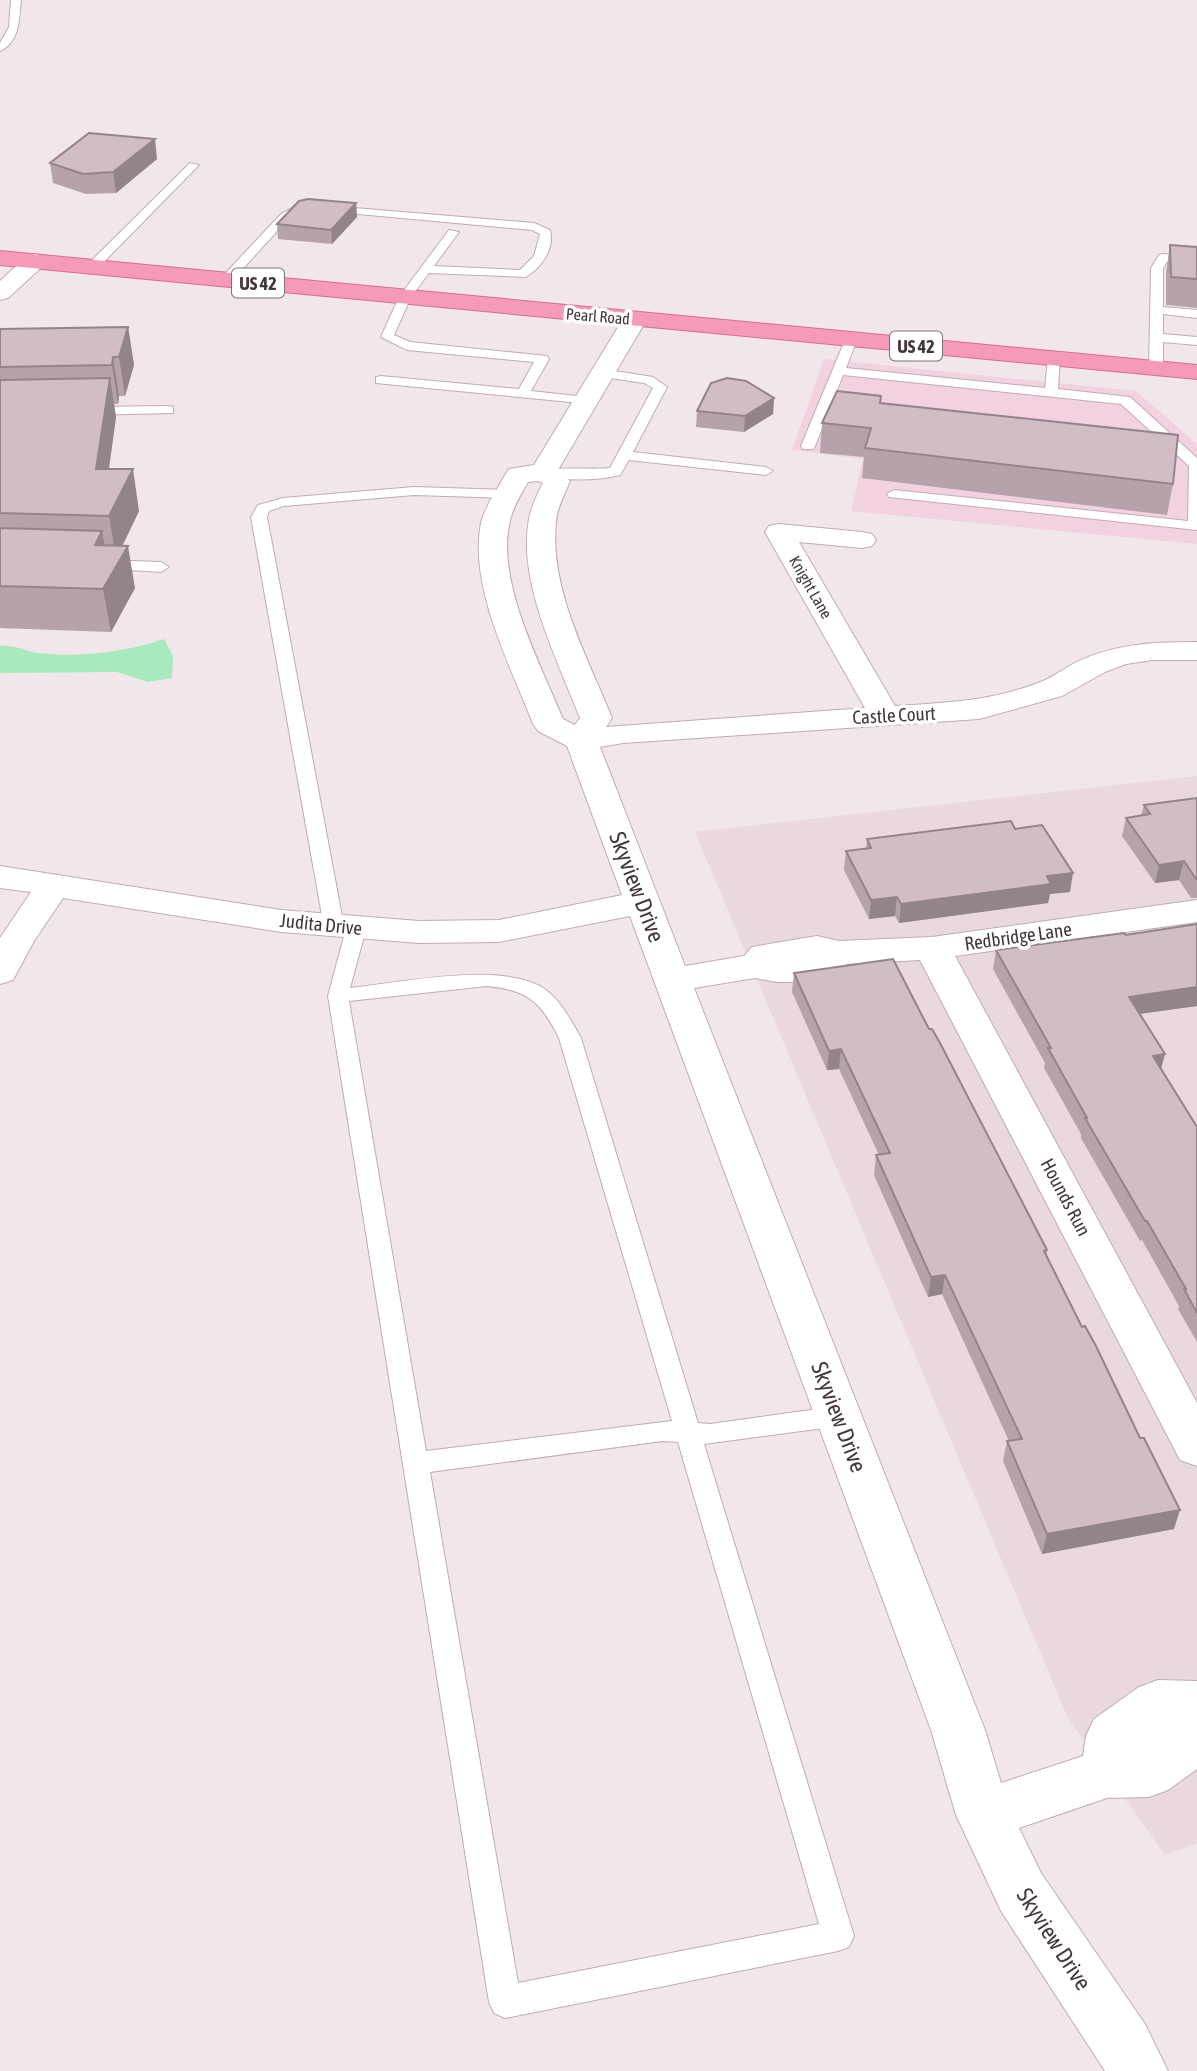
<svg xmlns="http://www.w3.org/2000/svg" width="1197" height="2071" font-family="'Asap Condensed',sans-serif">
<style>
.residential{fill:#e9d8de}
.commercial{fill:#f2d2e1}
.water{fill:#a6eabe}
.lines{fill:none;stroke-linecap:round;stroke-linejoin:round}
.service-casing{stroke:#bfacb4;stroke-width:2}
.minor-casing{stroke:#bfacb4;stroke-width:2}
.primary-casing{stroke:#da6b93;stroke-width:2}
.service{fill:#fff;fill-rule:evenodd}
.minor{fill:#fff;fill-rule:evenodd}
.primary{fill:#f69ab9;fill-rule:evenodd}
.wall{fill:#b5a2aa}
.shaded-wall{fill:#93848b}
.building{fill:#d2bcc6;stroke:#93848b;stroke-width:2}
.labels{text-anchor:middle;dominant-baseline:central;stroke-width:7;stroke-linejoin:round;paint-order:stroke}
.far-street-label{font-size:16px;fill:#43363c;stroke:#fff}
.shield{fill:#fff;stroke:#7b7276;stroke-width:2}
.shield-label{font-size:18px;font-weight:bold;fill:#43363c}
.street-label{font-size:19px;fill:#43363c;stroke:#fff}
.near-street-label{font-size:23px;fill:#43363c;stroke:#fff}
</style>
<rect width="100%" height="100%" fill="#f1e6ea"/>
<path class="residential" d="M1197 776V1843L1165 1855 1068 1718 695 832Z"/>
<path class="commercial" d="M824 359 1136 391 1197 444V544L851 511 863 459 792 450Z"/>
<path class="water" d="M164 639 173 656 172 678 148 682 117 672 0 673V646C13 644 25 651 38 653 78 658 127 652 164 639Z"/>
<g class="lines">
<g class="service-casing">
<path id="service" d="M11 0H21C19 19 20 42 0 51V43L9 27Z
M190 163 199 165 96 270H88V264Z
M330 206 534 223 550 230C555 248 542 267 526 277L429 273 411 297 394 335 410 342 547 356 549 359 531 391 586 397 593 401 591 404 376 383V377L381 376 519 389 534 362 407 350 381 337 399 297 449 230 459 232 434 266 520 270 534 256 540 234 532 230 326 211V207Z
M294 207 304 209 289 218 230 283H222V277L281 214Z
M1163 254 1197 257V265L1167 262 1163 268V307L1197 310V318L1163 314V334L1197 337V345L1163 342V368L1156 372 1149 368 1151 268 1159 255Z
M851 336 857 340 846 368 1045 388 1048 359 1055 355 1060 356 1058 389 1130 397 1197 458V530L889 497 887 494 894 490 1188 521 1189 466 1121 404 843 375 815 446 813 449H803L801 446 845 340Z
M602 369 653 377 667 387 633 452 766 467 773 471 766 475 629 460 620 475C595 481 563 481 538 475L536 472C543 466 595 470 610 468L653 388 644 383 597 376 595 373Z
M168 406 173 407V413L86 415 79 411 86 407Z
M414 487 509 490 516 494 509 498 414 495 284 506 269 511 267 517 344 927 341 931H327L324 927 251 517 258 505 283 498Z
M104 560 161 562 169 567 161 572 98 568 96 565 98 562Z
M356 923 363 925 366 929 350 988C400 983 506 960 546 990 562 1002 571 1021 581 1038L698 1423 710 1424 839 1406 848 1409 852 1416 848 1423 839 1426 704 1444 854 1936 849 1947 838 1951 505 2018 494 2013 489 2002 328 996 346 929 349 925ZM487 986C528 990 541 1002 559 1038L672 1421 426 1451 349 1001ZM663 1441 678 1442 819 1924 518 1983 430 1472Z"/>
</g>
<g class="minor-casing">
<path id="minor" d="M35 254 43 256 46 261 43 266 8 298 0 300V281L27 256Z
M635 312 643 314 647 319 558 470 570 481C565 494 557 507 556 522 549 589 588 658 612 718L606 727 865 708 765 532 769 526 779 524 862 532 872 534 876 540 872 546 862 548 799 542 895 706C945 703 991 701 1038 683 1055 677 1069 664 1086 658 1122 643 1158 642 1197 642V660H1152L1126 664 1105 672 1062 696 979 719 623 743 600 747 685 966 744 956 752 947 817 936 839 941 932 937 1197 900V922L955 956 1197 1403V1466L1180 1460 920 960 847 964 833 973 799 982H777L755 978 694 988 985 1730 1001 1783 1083 1756 1086 1736 1094 1719 1139 1687 1158 1680 1197 1681V1769L1168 1790 1149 1797 1107 1798 1019 1828 1041 1873 1145 2024 1168 2071H1105L1001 1911 956 1815 931 1730 630 916 499 942 419 943 281 932 63 898 34 941 13 980 0 984V938L31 892 0 888V866L281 910 419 921 499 920 622 895 567 746 538 731 533 724C511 667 468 585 481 523 485 506 497 490 505 475L509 469 534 465 623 319 627 314ZM538 481 543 483C537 495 531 507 529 519 517 582 558 661 580 718L575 725 563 719C541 665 495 580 510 521 513 507 521 494 528 482Z"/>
</g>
<g class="primary-casing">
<path id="primary" d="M0 251 1197 365V379L0 265Z"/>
</g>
<use href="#service" class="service"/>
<use href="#minor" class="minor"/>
<use href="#primary" class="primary"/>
</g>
<path class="wall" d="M157 159 116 193 86 194 53 183 50 163Z
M356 203 357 217 332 244 278 239 277 224Z
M1170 245 1197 247V308L1166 305V272Z
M128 327 134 365 125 396H119L118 404H114L116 417 109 469 139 511 123 545 135 588 111 632 0 628V329Z
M774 398 773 414 744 432 696 427 697 411Z
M881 403 1173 484 1167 515 862 478 864 457 820 453 822 423Z
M1197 798V898H1191L1179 880 1155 883 1122 836 1126 818 1141 816 1144 805Z
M1015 829 1070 892 1050 894 1048 903 899 923 895 916 869 919 844 870 846 851 866 849 867 839Z
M1197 924V1006L1139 1014 1161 1069 1197 1127V1342L1178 1309 1179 1306 1142 1240 1140 1241 1081 1138V1134L1044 1068 1045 1063 993 969 996 950 1126 935Z
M794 973 929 1029 1047 1250 1046 1256 1174 1529 1042 1554 1003 1461 1007 1441H1009L942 1294 928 1297 874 1175 876 1155H879L839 1069 827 1070 792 992Z"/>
<path class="shaded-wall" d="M155 139 157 159 116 193 113 172Z
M356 203 357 217 332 244 331 230Z
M128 327 134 365 125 396 119 357Z
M113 357 119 396 118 404 112 365Z
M110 378 116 417 103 510 96 469Z
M774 398 773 414 744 432 745 416Z
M133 469 139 511 116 558 109 516Z
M102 531 109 573 95 545Z
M128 546 135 588 111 632 103 589Z
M1184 861 1179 880 1155 883 1159 865Z
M1073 873 1070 892 1050 894 1048 903 899 923 901 904 1047 876Z
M897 897 895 916 869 919 871 900Z
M1197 987V1006L1124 1016 1129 997Z
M841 1049 839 1069 827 1070 829 1051Z
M1165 1054 1160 1073 1153 1056Z
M945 1275 942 1294 928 1297 931 1277Z
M1180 1510 1174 1529 1042 1554 1047 1534Z"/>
<path class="building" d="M89 133 155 139 113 172 83 174 50 163Z
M308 199 356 203 331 230 277 224 299 201Z
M1170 245 1197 247V279L1171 277Z
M128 327 119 357H113L112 365 0 367V329Z
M110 378 96 469H133L109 516 0 513V380Z
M727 378 746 381 774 398 745 416 697 411 711 383Z
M837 391 881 396 880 403 1178 435 1173 484 865 448 871 428 822 423Z
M0 528 102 531 95 545 128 546 103 589 0 586Z
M1197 798V879H1196L1184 861 1159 865 1126 818 1150 814 1144 805Z
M1011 821 1015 829 1042 825 1073 873 1047 876 1051 884 901 904 897 897 871 900 846 851 871 848 867 839Z
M1197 924V987L1129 997 1165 1054 1153 1056 1197 1127V1313L1184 1289H1186L1147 1221H1145L1085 1118H1087L1048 1048H1051L996 950 1124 933 1126 935Z
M893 959 929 1029H932L940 1043 1047 1250 1044 1251 1082 1327 1085 1326 1096 1346 1140 1438H1144L1180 1510 1047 1534 1007 1441 1022 1439 945 1275 931 1277 876 1155 890 1153 841 1049 829 1051 794 973Z"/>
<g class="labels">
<g class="far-street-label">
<text transform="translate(598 316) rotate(5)">Pearl Road</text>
<text transform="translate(811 587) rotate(60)">Knight Lane</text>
</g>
<g class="shield">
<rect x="232" y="268.5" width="52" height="29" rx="5"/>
<rect x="890" y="331.5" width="52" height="29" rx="5"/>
</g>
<g class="shield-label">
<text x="258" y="283">US 42</text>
<text x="916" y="346">US 42</text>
</g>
<g class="street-label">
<text transform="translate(894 715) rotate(-3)">Castle Court</text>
<text transform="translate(321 924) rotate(6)">Judita Drive</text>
<text transform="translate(1018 936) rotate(-8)">Redbridge Lane</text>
<text transform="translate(1066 1197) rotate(62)">Hounds Run</text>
</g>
<g class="near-street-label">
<text transform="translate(637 887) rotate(69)">Skyview Drive</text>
<text transform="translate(839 1417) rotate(69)">Skyview Drive</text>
<text transform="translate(1054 1939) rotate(57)">Skyview Drive</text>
</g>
</g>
</svg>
